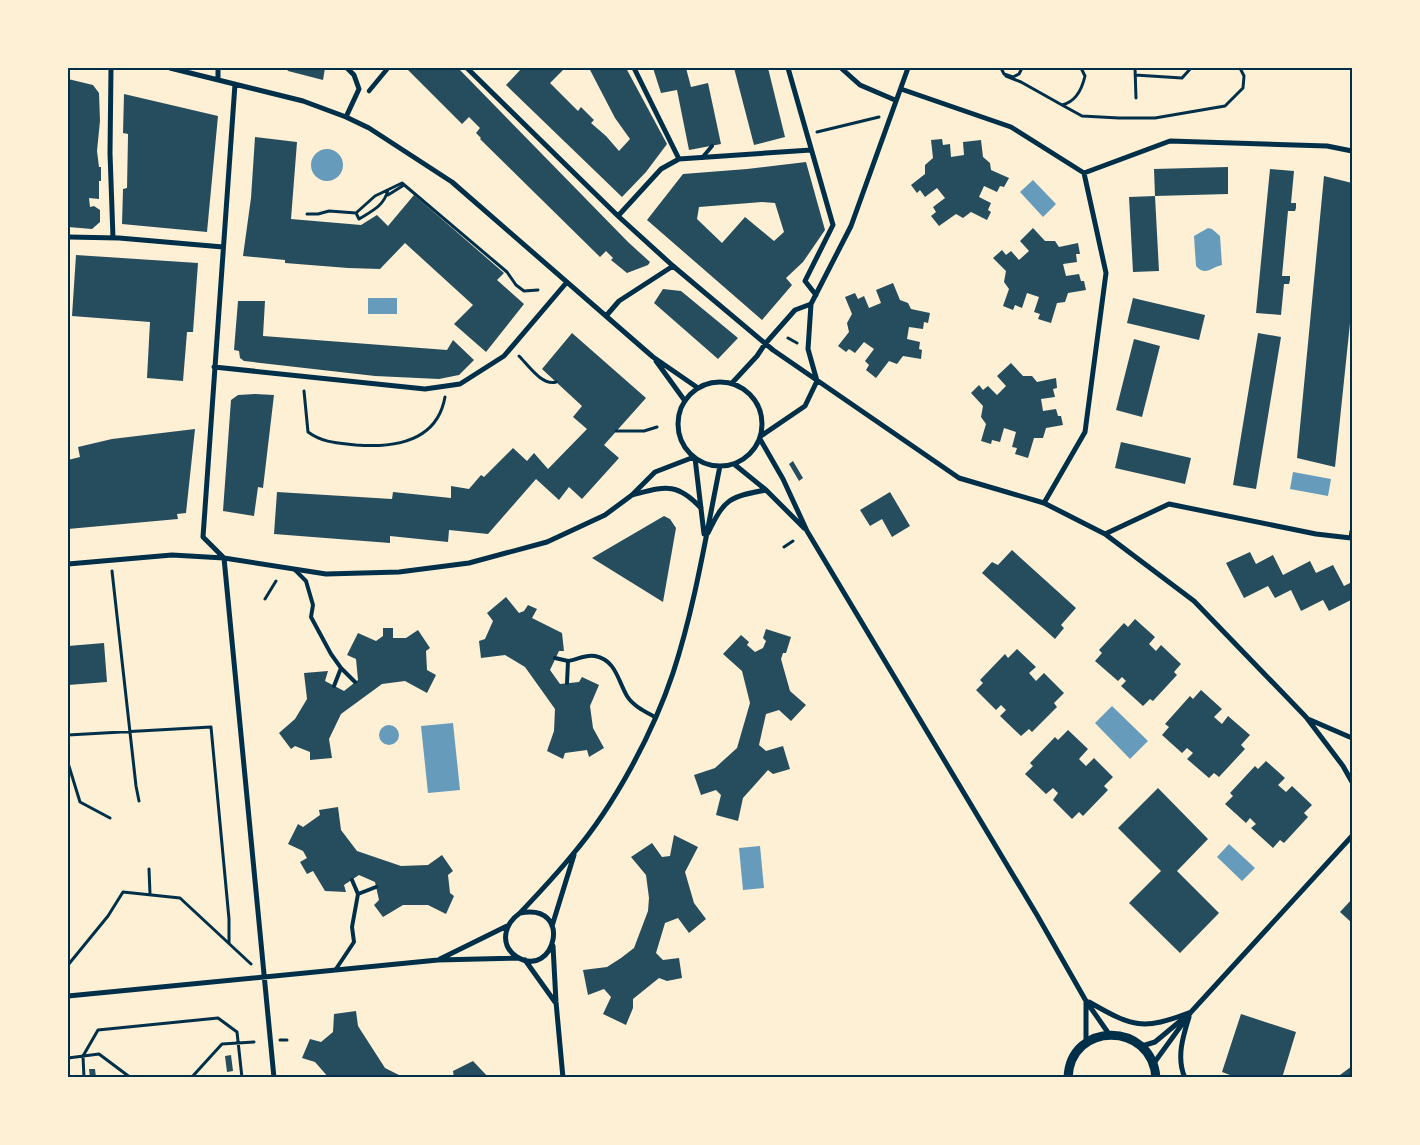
<svg xmlns="http://www.w3.org/2000/svg" width="1420" height="1145" font-family="'Alegreya Sans',sans-serif">
<style>
.water{fill:#669bbc}
.building{fill:#264d5e;fill-rule:evenodd}
.lines{fill:none;stroke-linecap:round;stroke-linejoin:round}
.path{stroke:#003049;stroke-width:3}
.service{stroke:#003049;stroke-width:4}
.pedestrian{stroke:#003049;stroke-width:4.5}
.minor{stroke:#003049;stroke-width:5}
.tertiary{stroke:#003049;stroke-width:9}
.neatline{fill:none;stroke:#003049;stroke-width:2}
</style>
<rect width="100%" height="100%" fill="#fdf0d5"/>
<path class="water" d="M311 165a16 16 0 1 1 32 0a16 16 0 1 1-32 0Z
M1033 180 1056 204 1043 217 1020 192Z
M1208 228 1212 229 1220 236 1222 265C1211 267 1206 277 1196 266L1194 236Z
M368 298H397V314H368Z
M1293 472 1331 479 1328 496 1290 489Z
M1112 706 1148 741 1130 759 1095 723Z
M453 723 460 790 428 793 421 726Z
M379 735a10 10 0 1 1 20 0a10 10 0 1 1-20 0Z
M1229 844 1255 868 1242 881 1217 857Z
M760 846 764 888 743 890 739 848Z"/>
<path class="building" d="M286 68H325L323 80 288 71Z
M410 68H458L628 242 650 262 648 265 627 273 611 260 613 258 606 251 600 257 480 139 481 138 476 133 480 128 469 117 462 124 408 70Z
M522 68H565L550 83 578 111 581 107 594 120 591 123 606 136 619 151 630 139 615 118 589 68H626L667 144 646 172 622 197 506 85Z
M653 68H686L691 87 708 83 721 144 689 150 677 90 661 93Z
M734 68H768L785 137 754 145Z
M68 79 93 85 99 93 100 121 97 151 99 167H101V181H99V199L89 198 90 207 94 206 100 210V222L92 229 68 227Z
M124 94 218 116 207 232 122 224 123 189 127 188 128 137V134L123 133Z
M255 137 297 142 291 219 361 225 377 215 388 226 414 195 504 273 497 280 524 304 486 352 454 324 473 305 405 243 380 269 348 268 285 263V260L243 256 251 198Z
M942 139 943 145 950 144 951 157 964 155 963 142 981 140 983 157 990 163 991 170 1009 178 1004 187 1000 186 997 192 984 186 979 197 991 203 988 210 991 212 987 220 971 212 963 218 956 214 939 226 931 216 936 212 933 207 945 198 937 188 925 197 920 190 917 193 911 185 925 174V165L933 158 931 140Z
M806 162 825 230 803 262 786 278 792 285 762 320 647 220 683 174 747 169ZM762 202 775 203 784 232 774 241 745 217 722 243 697 219 699 207Z
M1228 167V194L1155 196 1154 169Z
M1270 169 1294 171 1291 203H1296V208L1295 211H1288L1282 276H1290V280L1289 284H1284L1281 315 1256 313Z
M1324 176 1352 183V304L1335 467 1297 458Z
M1155 196 1159 271 1133 272 1129 197Z
M1033 228 1045 241H1055L1059 247 1078 243 1080 254H1076L1077 262 1063 264 1066 276 1079 274 1081 281H1084L1086 290 1068 293 1065 302 1057 303 1051 323 1038 319 1040 314 1034 312 1039 297 1027 293 1022 308 1015 305 1013 310 1003 306 1009 289 1004 282 1006 271 993 258 1002 250 1006 255 1011 251 1019 260 1029 251 1020 241Z
M76 255 198 263 193 332H187L183 381 147 378 150 322 72 316Z
M893 283 900 300 908 303 911 309 930 313 928 323 924 322 923 329 909 327 907 339 920 342 919 349 922 350 921 359 903 356 897 364 889 361 876 378 866 370 869 365 865 361 874 349 864 342 855 353 849 349 846 352 838 346 849 332 847 323 852 314 845 297 855 293 858 299 864 296 869 308 881 303 876 290Z
M663 289 681 291 738 338 718 359 654 303Z
M1133 298 1205 315 1199 340 1127 323Z
M238 301H265L263 336 447 350 453 340 474 360 459 375 439 379 375 376 244 361 240 358 239 351 234 350Z
M572 333 646 398 604 445 619 458 582 499 569 487 559 500 536 479 488 534 449 530 448 542 390 536V543L274 534 277 492 392 499 393 492 451 498V486L469 489 481 475 484 477 513 448 527 461 534 453 548 469 587 429 573 417 582 406 542 369Z
M1258 333 1281 337 1256 489 1233 485Z
M1134 339 1160 346 1142 417 1116 410Z
M1011 363 1023 376H1032L1037 382 1056 378 1057 388 1053 389 1055 397 1041 399 1043 411 1056 409 1058 416H1061L1063 425 1046 428 1043 438H1034L1028 458 1015 454 1017 448 1012 447 1016 432 1004 428 1000 442 992 440 991 444 981 441 986 424 981 417 983 406 971 393 979 385 983 390 988 386 997 395 1006 386 997 376Z
M255 394 274 395 263 488 258 487 254 516 223 511 231 400 238 395Z
M195 429 186 513 177 514 178 519 68 529V460L80 457 78 447 112 439Z
M1121 442 1191 458 1185 484 1115 468Z
M793 461 803 478 799 481 789 464Z
M890 492 910 526 892 537 882 519 870 526 860 510Z
M664 516 670 519 676 528 663 602 592 558Z
M1012 550 1076 608 1061 625 1064 628 1055 639 982 573 992 562 998 565Z
M1250 552 1256 564 1273 555 1283 575 1310 561 1316 573 1333 565 1344 586 1352 582V604L1351 600 1329 611 1323 600 1301 611 1291 590 1275 598 1268 586 1244 598 1226 563Z
M506 597 519 613 524 611 528 605 537 609 532 618 562 633 564 651H559L550 670 560 684 579 682 582 677 599 685 590 706 593 728 604 748 589 757 587 750 565 753 563 759 547 751 554 731 555 709 525 667 505 655 481 658 479 641 485 639 493 621 487 613Z
M1135 619 1155 637 1149 644 1156 651 1161 645 1181 664 1174 672 1177 675 1153 701 1150 699 1143 706 1121 686 1126 681 1122 677 1118 681 1095 661 1102 653 1099 650 1124 623 1128 627Z
M383 628H393V638H406L418 630 430 648 426 651 427 670 436 675 427 693 405 681 382 684 341 714 329 739 332 758 310 760V752L295 746 291 749 279 733 295 719 307 699 304 673 328 671 325 681 344 691 358 680 356 659 347 655 358 633 376 641 383 636Z
M766 629 791 637 786 653H783L781 659 790 691 806 705 791 721 779 710 766 714 759 745 766 751 783 746 790 769 773 774 768 770 743 798 738 821 716 815 721 795 716 790 701 795 694 775 715 768 737 748 750 703 742 671 723 654 741 635 749 642 747 645 755 652 763 648 766 641 763 638Z
M104 643 107 682 68 685V646Z
M1017 649 1036 667 1029 673 1036 681 1044 673 1064 693 1054 703 1057 707 1032 732 1029 729 1021 736 1000 716 1006 710 1001 705 996 710 976 690 983 683 980 680 1005 654 1008 658Z
M1201 690 1222 709 1214 717 1222 724 1228 716 1250 735 1241 745 1245 749 1219 777 1214 773 1209 778 1187 759 1193 753 1187 748 1182 753 1162 735 1169 727 1165 724 1190 696 1193 699Z
M1068 730 1088 749 1079 759 1086 766 1094 758 1113 777 1104 786 1108 790 1083 816 1079 812 1072 819 1053 800 1058 793 1053 788 1046 794 1025 774 1033 766 1030 763 1055 737 1058 740Z
M1266 761 1285 778 1278 785 1286 792 1292 786 1312 805 1304 813 1308 817 1284 843 1280 840 1273 848 1251 828 1256 824 1250 818 1246 823 1225 804 1233 796 1230 793 1255 766 1258 769Z
M1158 788 1208 839 1177 871 1219 913 1180 953 1129 903 1161 871 1118 828Z
M338 807 341 830 357 851 401 866 428 865 442 855 453 871 448 875 450 893 454 896 446 914 428 905H403L383 917 374 905 379 900 375 882 359 875 344 885 346 892 325 891 313 871 307 874 300 862 307 858 303 851 288 844 298 824 303 827 320 815 319 810Z
M674 835 698 847 685 872 694 903 706 919 689 933 678 918 665 923 656 953 663 960 679 958 682 978 667 981 659 978 633 999V1008L626 1025 603 1014 611 997 604 989 588 995 583 970 607 967 621 958 634 948 648 911 649 898 646 875 631 857 652 843 662 857 670 856Z
M1352 899V923L1340 912Z
M356 1011 358 1026 385 1068 399 1075 397 1078H329L315 1062 302 1058 310 1039 321 1042 333 1032 334 1014Z
M1241 1014 1296 1032 1282 1078H1238L1222 1072Z
M231 1055 233 1071 227 1072 225 1056Z
M473 1061 489 1078H454L453 1071Z
M1352 1066V1078H1336Z
M89 1069H95L96 1078H90Z"/>
<g class="lines">
<path class="path" d="M1001 68 1004 74 1013 77 1019 74 1022 68
M1135 68 1136 98
M1135 75 1182 78 1191 68
M1006 76 1021 82 1062 105C1075 102 1082 89 1085 76L1081 68
M1062 105 1082 116 1119 118H1155L1225 106 1243 88 1244 76 1240 68
M817 132 879 117
M388 195 404 185
M356 213 359 219C372 211 384 206 388 190
M307 214H318L329 211 356 213 375 196 402 183 507 272 516 285 524 291 538 290
M788 338 797 343
M519 356C528 365 542 386 556 382
M304 391 308 432C323 443 338 443 356 445 395 448 437 442 445 397
M616 431H644L657 427
M784 547 793 541
M112 571 136 786 139 801
M265 599 276 581
M68 735 211 727 229 919V943
M68 763 80 802 110 818
M149 869 150 894
M68 965 108 916 123 892 180 898 251 964
M280 1040H287
M68 1058 99 1054 131 1078
M84 1078 83 1056 98 1030 218 1018 237 1032 242 1078
M191 1078 222 1044 254 1042"/>
<path class="service" d="M702 158 712 146
M294 569 306 581 313 605 311 617 331 654 341 668 355 682
M555 658 568 661
M567 683 568 661C577 660 585 654 595 656 616 660 618 681 627 696 633 706 646 712 655 717
M334 686 341 668
M358 894 376 887
M336 969 354 942 352 927 358 894 352 880"/>
<path class="pedestrian" d="M369 91 388 68"/>
<path class="minor" d="M111 68 110 153 113 238
M170 68 303 101 346 117 369 128 452 182 653 357 698 388
M467 68 618 216 673 266 773 350 959 478 1044 503 1105 534 1194 601 1306 717 1343 766 1352 782
M634 68 679 159
M788 68 833 225 805 281 816 295
M841 68 860 85 895 100
M218 79V68
M901 89 1011 127 1084 173 1170 141 1327 146 1352 151
M346 117 359 89 354 75 347 68
M618 216 661 169 679 159 811 150
M68 237 119 238 223 247
M606 316 619 301 673 266
M656 361 685 401
M214 367 425 389 460 384 504 356 567 282
M678 424a42 42 0 1 1 84 0a42 42 0 1 1-84 0Z
M732 383 757 356 765 344 795 310 811 304
M761 436 805 406 817 381 808 349 811 304 851 226 908 68
M760 439 783 479 807 531 1037 915 1086 1001 1109 1034
M695 458 704 534
M734 464 766 490 804 528
M632 495C664 487 676 481 701 508
M1044 503 1085 432 1106 273 1084 173
M708 533C725 498 729 497 766 490
M1105 534 1169 504 1316 534 1351 538 1352 531
M224 558 274 1078
M224 558 203 537 235 84
M68 564 172 555 224 558 326 574 399 572 469 563 547 542 605 515 632 495 655 472 694 457
M1308 719 1352 738
M520 913C574 902 555 980 517 957 499 945 504 924 520 913 538 894 556 875 573 854 614 806 653 733 673 673 695 606 706 535 720 466
M552 926 574 855
M553 946 556 1002 563 1078
M440 959 507 926
M525 960 555 1002
M68 996 438 960 518 958
M1089 1002C1133 1027 1142 1031 1191 1012
M1086 1043V1001
M1142 1046 1155 1042 1185 1017
M1154 1063 1191 1012 1352 836
M1185 1078C1176 1058 1183 1036 1189 1017"/>
<path class="tertiary" d="M1068 1078C1070 1021 1152 1021 1156 1078"/>
</g>
<rect width="1420" height="1145" fill="none" stroke="#fdf0d5" stroke-width="138"/>
<rect x="69" y="69" width="1282" height="1007" class="neatline"/>
</svg>
